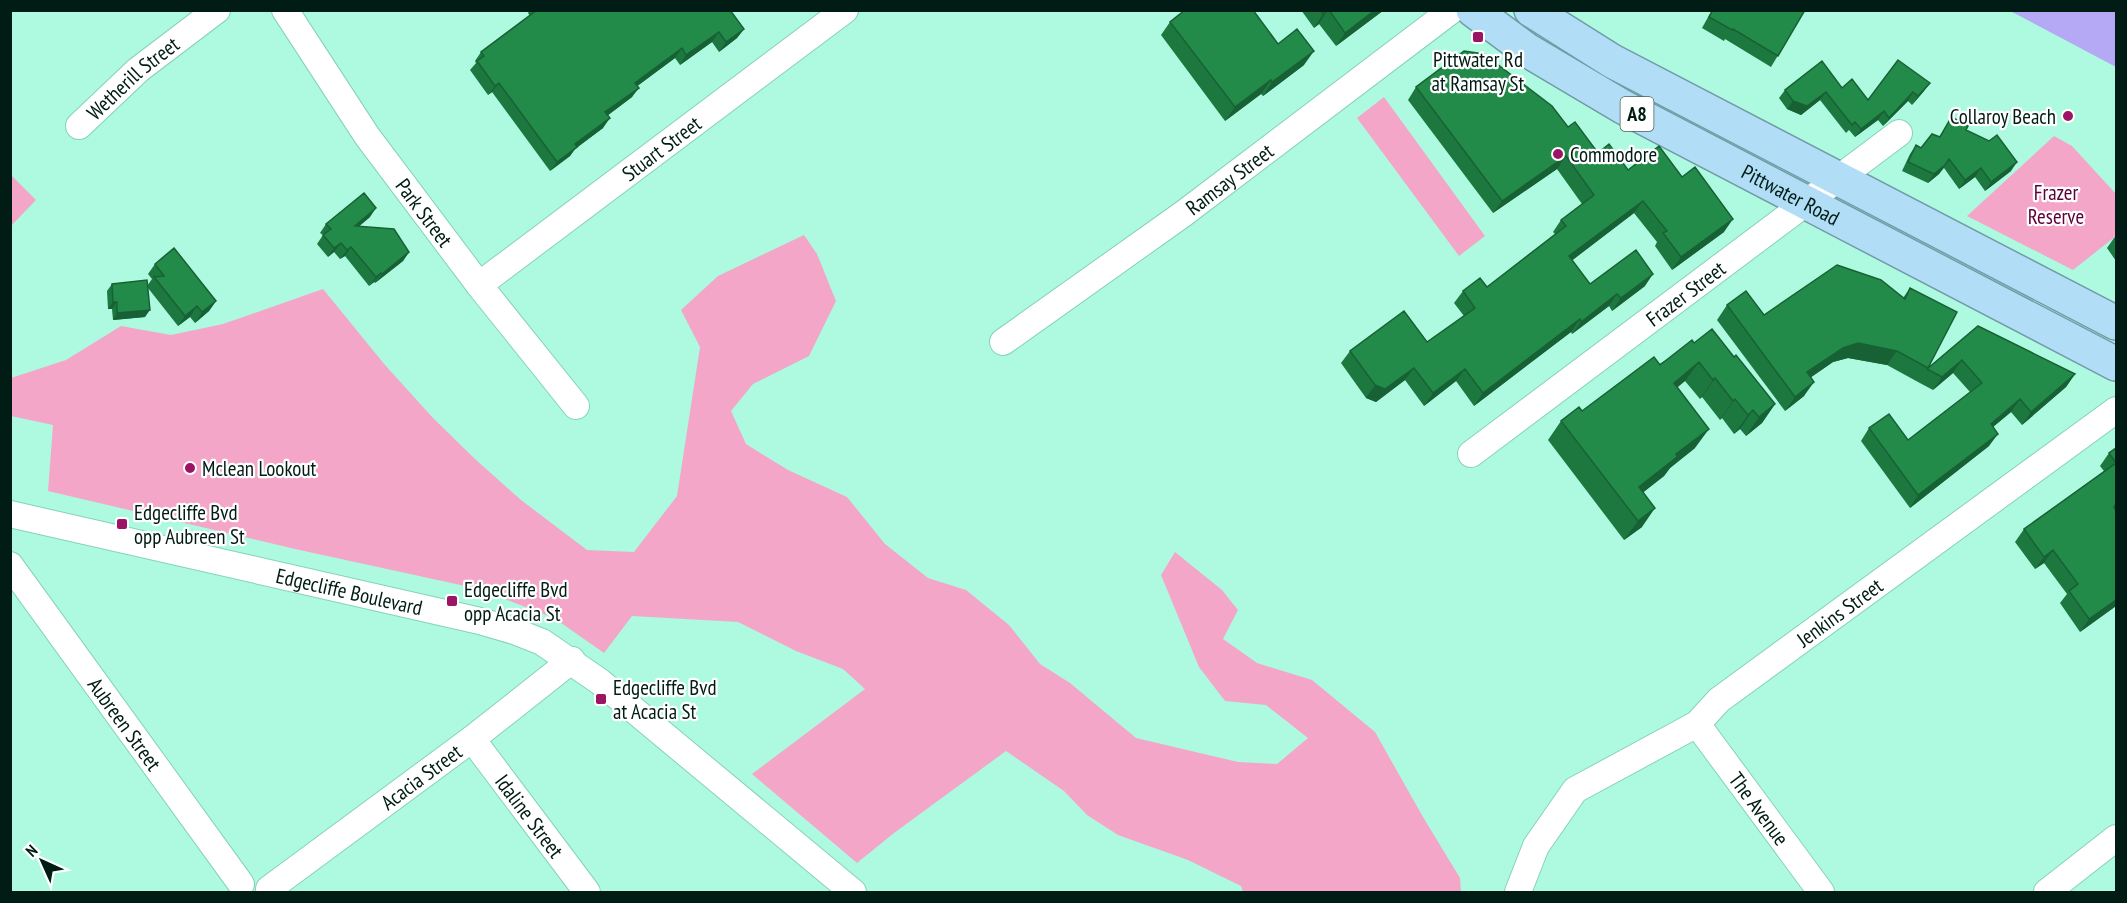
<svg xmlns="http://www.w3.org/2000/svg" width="2127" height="903" font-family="'PT Sans Narrow',sans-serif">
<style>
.green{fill:#f4a6c9}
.water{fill:#b5a8f5}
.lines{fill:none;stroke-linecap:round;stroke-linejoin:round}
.minor-casing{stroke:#86d2b9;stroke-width:28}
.highway-casing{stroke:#739aa7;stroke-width:36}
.minor{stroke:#fff;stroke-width:26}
.highway{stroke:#b1def6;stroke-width:33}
.wall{fill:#1d7840}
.shaded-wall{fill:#186134}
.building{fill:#228b4a;stroke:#186134;stroke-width:1.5}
.poi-dot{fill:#9c1464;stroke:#fff;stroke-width:2}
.labels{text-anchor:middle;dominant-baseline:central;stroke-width:4.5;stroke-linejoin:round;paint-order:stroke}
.shield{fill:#fff;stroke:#4c605a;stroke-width:1.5}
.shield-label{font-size:20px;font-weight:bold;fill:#001c14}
.poi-label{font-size:21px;fill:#001c14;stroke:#fff;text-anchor:start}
.street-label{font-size:21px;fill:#001c14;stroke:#fff}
.park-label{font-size:21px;fill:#5d0039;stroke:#fff}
</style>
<rect width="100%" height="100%" fill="#adfae0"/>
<path class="green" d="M1384 97 1485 236 1459 256 1357 118Z
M2054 136 2072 146 2116 194V236L2073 270 1967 216Z
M11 175 36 200 11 226H10Z
M804 235 817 254 836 301 809 356 753 384 731 411 746 444 788 470 847 497 885 544 928 578 966 590 1009 625 1040 664 1070 683 1136 738 1238 762 1277 764 1308 738 1266 705 1225 701 1199 667 1161 575 1175 552 1222 590 1238 610 1223 639 1257 663 1312 680 1375 732 1423 817 1460 878 1461 892H1243L1241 886 1188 860 1118 835 1087 815 1064 791 1006 751 894 833 857 863 752 774 865 689 843 669 796 651 738 622 632 616 604 653 554 618 479 589 295 549 48 491 53 425 11 416V378L66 360 121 326 171 335 223 324 323 289 385 365 433 418 475 459 521 500 587 550 634 552 677 496 700 347 681 310 718 276Z"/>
<path class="water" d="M2010 11H2116V67L2018 15Z"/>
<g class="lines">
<g class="minor-casing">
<g id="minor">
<path id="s1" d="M285 10 367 136 479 285 576 406"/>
<path id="s2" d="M79 126 138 70 217 10"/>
<path id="s3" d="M479 285 845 10"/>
<path id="s4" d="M1003 342 1183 214 1452 10"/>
<path id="s5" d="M1471 454 1899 133"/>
<path id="s6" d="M10 514 480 621 514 631 542 642 599 681 853 892"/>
<path id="s7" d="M10 565 241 884"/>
<path id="s8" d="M1697 724 1821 892"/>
<path id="s9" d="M472 739 587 892"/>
<path id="s10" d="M269 889 472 739 572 660"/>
<path id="s11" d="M1518 892 1536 846 1575 790 1697 724 1719 700 2116 410"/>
<path d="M2047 892 2116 838"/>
</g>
</g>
<g class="highway-casing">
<g id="highway">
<path id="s12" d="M1473 10 1527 50 1623 107 2116 364"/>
<path d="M1531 10 1612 61 2116 323"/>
</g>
</g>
<use href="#minor" class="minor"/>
<use href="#highway" class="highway"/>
</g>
<path class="wall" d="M530 10H730L744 29 737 38 719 52 712 42 680 65 675 58 637 86 632 97 608 115 603 128 575 149 570 156 550 171 492 92 488 95 470 70 476 63 475 61 481 52 530 16 528 13Z
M1257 10 1254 12 1278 44 1304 65 1263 96 1261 94 1225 121 1161 35 1170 22Z
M1301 10H1384L1336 46 1319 24 1314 28Z
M1712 10H1805L1771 67 1725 39 1724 41 1702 28Z
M1416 87 1568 127 1598 153 1628 170 1724 232 1672 270 1655 246 1657 242 1634 213 1572 260 1590 284 1645 286 1612 311 1609 306 1572 334 1571 332 1474 406 1456 381 1424 406 1405 380 1376 402 1366 398 1341 363 1350 351 1427 342 1464 316 1454 303 1463 291 1487 287 1555 234 1553 232 1561 220 1582 204 1557 169 1493 213 1408 100Z
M1842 88 1868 100 1924 91 1912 105 1908 101 1883 126 1878 120 1855 137 1849 130 1846 133 1820 100 1801 115 1787 109 1779 98 1785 90Z
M1949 121 1966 130 2011 171 1985 191 1975 177 1959 189 1944 168 1939 174 1928 183 1902 171 1910 154 1916 145 1921 148 1939 137Z
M370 217 359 226 409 252 403 261 375 283 374 282 369 286 345 256 340 259 334 252 328 257 317 244 323 235 320 233 326 224Z
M2116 236V261L2107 248 2114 238Z
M155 264 216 301 209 311 195 323 190 317 178 326 148 288 145 317 113 320 112 309H108L107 291 112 284 147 286 152 279 148 274Z
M1910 288 1928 368 1918 382 1887 365 1848 358 1833 362 1811 377 1804 396 1785 411 1717 320 1727 305 1764 315 1903 298Z
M1978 326 2075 374 2066 387 2022 425 2011 412 1993 427 1989 446 1910 508 1861 441 1869 428 1908 440 1970 392 1953 373 1933 390 1918 382 1927 369Z
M1694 343 1734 357 1775 404 1762 423 1746 436 1740 429 1734 434 1722 418 1720 420 1702 397 1700 399 1685 381 1677 387 1695 448 1670 468 1664 476 1643 492 1642 527 1624 540 1548 440 1561 421 1582 411Z
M2116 448V606L2080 632 2060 603 2067 594 2044 563 2035 569 2015 542 2024 529 2104 471 2100 466 2109 453Z"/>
<path class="shaded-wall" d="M1328 10 1319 24 1314 28 1323 14Z
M1375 10H1384L1336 46 1345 33Z
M744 29 737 38 719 52 726 42Z
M719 32 712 42 680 65 686 55Z
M682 48 675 58 628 93 635 83Z
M1314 51 1304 65 1263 96 1272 82Z
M1271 80 1261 94 1225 121 1235 107Z
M499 83 492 92 488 95 495 86Z
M1930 83 1924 91 1912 105 1918 96Z
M639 88 632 97 599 122 605 112Z
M1826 92 1820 100 1801 115 1787 109 1793 101Z
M1913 92 1908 101 1883 126 1889 118Z
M1884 111 1878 120 1855 137 1861 129Z
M610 118 603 128 575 149 570 156 550 171 557 162 575 144Z
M1566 156 1557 169 1493 213 1502 201Z
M2017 162 2011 171 1985 191 1991 182Z
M1945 165 1939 174 1928 183 1934 174Z
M1981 168 1975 177 1959 189 1965 180Z
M1643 201 1634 213 1561 269 1569 256Z
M376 208 370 217 349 235 355 226Z
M1733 219 1724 232 1672 270 1681 257Z
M341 243 334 252 328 257 334 248Z
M351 247 345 256 340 259 347 250Z
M409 252 403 261 375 283 382 274Z
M381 273 374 282 369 286 376 277Z
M1653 274 1645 286 1612 311 1621 298Z
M1617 294 1609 306 1572 334 1581 322Z
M216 301 209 311 195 323 202 312Z
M113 302H117L112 309H108Z
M197 306 190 317 178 326 185 316Z
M150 310 145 317 113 320 117 313Z
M1580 319 1571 332 1474 406 1483 393Z
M1858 343 1897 351 1887 365 1848 358 1833 362 1797 387 1807 372 1843 348Z
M1962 360 1953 373 1933 390 1942 377Z
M1699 362 1685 381 1660 402 1674 383Z
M1414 368 1405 380 1376 402 1366 398 1375 385Z
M1465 369 1456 381 1424 406 1433 393Z
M2075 374 2066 387 2022 425 2031 412Z
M1715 378 1702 397 1700 399 1713 380Z
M1814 382 1804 396 1785 411 1795 397Z
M1735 399 1722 418 1720 420 1733 401Z
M2020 399 2011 412 1982 436 1991 424Z
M1775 404 1762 423 1746 436 1759 417Z
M1753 410 1740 429 1734 434 1748 415Z
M1709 429 1695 448 1670 468 1664 476 1626 506 1639 487 1676 454Z
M1998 434 1989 446 1910 508 1918 495Z
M1655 508 1642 527 1624 540 1638 521Z
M2053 550 2044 563 2035 569 2044 557Z
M2116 600V606L2080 632 2089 619Z"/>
<path class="building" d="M537 10H730L744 29 726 42 719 32 686 55 682 48 635 83 639 88 605 112 610 118 575 144 577 147 557 162 499 83 495 86 477 61 484 56 481 52Z
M1185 10H1253L1278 44 1297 29 1314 51 1272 82 1271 80 1235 107 1170 22Z
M1321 10H1328L1323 14Z
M1329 10H1375L1345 33Z
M1713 10H1805L1778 56 1733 29 1732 30 1709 17Z
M1464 51 1484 54 1552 106 1568 127 1575 122 1598 153 1609 144 1628 170 1659 146 1682 177 1695 167 1733 219 1681 257 1663 233 1667 231 1643 201 1569 256 1590 284 1636 250 1653 274 1621 298 1617 294 1581 322 1580 319 1483 393 1465 369 1433 393 1414 368 1385 389 1375 385 1350 351 1404 311 1427 342 1475 308 1463 291 1480 278 1487 287 1566 226 1561 220 1594 195 1566 156 1502 201 1416 87Z
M1898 60 1930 83 1918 96 1913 92 1889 118 1884 111 1861 129 1855 122 1852 125 1826 92 1807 106 1793 101 1785 90 1822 61 1842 88 1852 79 1868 100Z
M1955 119 1968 126 1966 130 1989 141 1997 135 2017 162 1991 182 1981 168 1965 180 1949 159 1945 165 1934 174 1908 162 1916 145 1921 148 1932 134 1940 137 1949 121 1952 123Z
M364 193 376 208 355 226 394 229 409 252 382 274 381 273 376 277 351 247 347 250 341 243 334 248 323 235 331 229 326 224Z
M174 248 216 301 202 312 197 306 185 316 154 277 164 276 155 264Z
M1837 265 1881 280 1905 299 1910 288 1957 312 1928 368 1897 351 1858 343 1843 348 1807 372 1814 382 1795 397 1727 305 1746 291 1764 315Z
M147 280 150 310 117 313V302H113L112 284Z
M1978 326 2075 374 2031 412 2020 399 1991 424 1998 434 1918 495 1869 428 1889 414 1908 440 1982 383 1962 360 1942 377 1927 369Z
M1712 329 1734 357 1736 355 1775 404 1759 417 1753 410 1748 415 1735 399 1733 401 1715 378 1713 380 1699 362 1674 383 1709 429 1676 454 1677 457 1639 487 1655 508 1638 521 1561 421 1579 407 1582 411 1654 357 1660 365 1692 340 1694 343Z
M2116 448V504L2114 507 2116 511V600L2089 619 2069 591 2078 584 2053 550 2044 557 2024 529 2116 463 2109 453Z"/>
<g class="poi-dot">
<rect x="1472" y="31" width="12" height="12" rx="3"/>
<circle cx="2068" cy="116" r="6"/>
<circle cx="1558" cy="154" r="6"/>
<circle cx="190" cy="468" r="6"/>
<rect x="116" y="518" width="12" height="12" rx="3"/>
<rect x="446" y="595" width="12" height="12" rx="3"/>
<rect x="595" y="693" width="12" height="12" rx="3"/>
</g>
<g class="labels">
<rect class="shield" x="1620.5" y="97" width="33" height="34" rx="4.5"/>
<g class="shield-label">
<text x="1637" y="114">A8</text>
</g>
<g class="poi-label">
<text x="1478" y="59" text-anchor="middle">Pittwater Rd<tspan x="1478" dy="24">at Ramsay St</tspan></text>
<text x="2056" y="116" text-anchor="end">Collaroy Beach</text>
<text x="1570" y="154">Commodore</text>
<text x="202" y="468">Mclean Lookout</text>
<text x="134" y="512">Edgecliffe Bvd<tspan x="134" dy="24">opp Aubreen St</tspan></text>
<text x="464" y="589">Edgecliffe Bvd<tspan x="464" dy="24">opp Acacia St</tspan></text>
<text x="613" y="687">Edgecliffe Bvd<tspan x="613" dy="24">at Acacia St</tspan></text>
</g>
<g class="street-label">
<text stroke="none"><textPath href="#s2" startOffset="72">Wetherill Street</textPath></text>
<text stroke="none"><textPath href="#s3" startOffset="228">Stuart Street</textPath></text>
<text stroke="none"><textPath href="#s4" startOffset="279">Ramsay Street</textPath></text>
<text stroke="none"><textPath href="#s12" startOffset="368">Pittwater Road</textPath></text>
<text stroke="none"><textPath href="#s1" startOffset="246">Park Street</textPath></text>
<text stroke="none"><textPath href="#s5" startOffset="268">Frazer Street</textPath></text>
<text stroke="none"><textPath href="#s6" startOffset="348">Edgecliffe Boulevard</textPath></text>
<text stroke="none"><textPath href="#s11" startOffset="438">Jenkins Street</textPath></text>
<text stroke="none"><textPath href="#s7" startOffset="196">Aubreen Street</textPath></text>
<text stroke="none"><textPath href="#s10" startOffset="189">Acacia Street</textPath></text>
<text stroke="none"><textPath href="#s8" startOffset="105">The Avenue</textPath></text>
<text stroke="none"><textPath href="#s9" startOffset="96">Idaline Street</textPath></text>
</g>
<g class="park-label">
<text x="2056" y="192">Frazer<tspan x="2056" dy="24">Reserve</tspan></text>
</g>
</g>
<rect width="2127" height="903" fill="none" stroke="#001c14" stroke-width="24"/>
<g transform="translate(42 861) rotate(315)" stroke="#ffffff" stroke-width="4.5" paint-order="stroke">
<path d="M0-4.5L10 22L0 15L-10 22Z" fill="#001c14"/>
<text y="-9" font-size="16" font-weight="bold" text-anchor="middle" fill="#001c14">N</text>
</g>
</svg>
